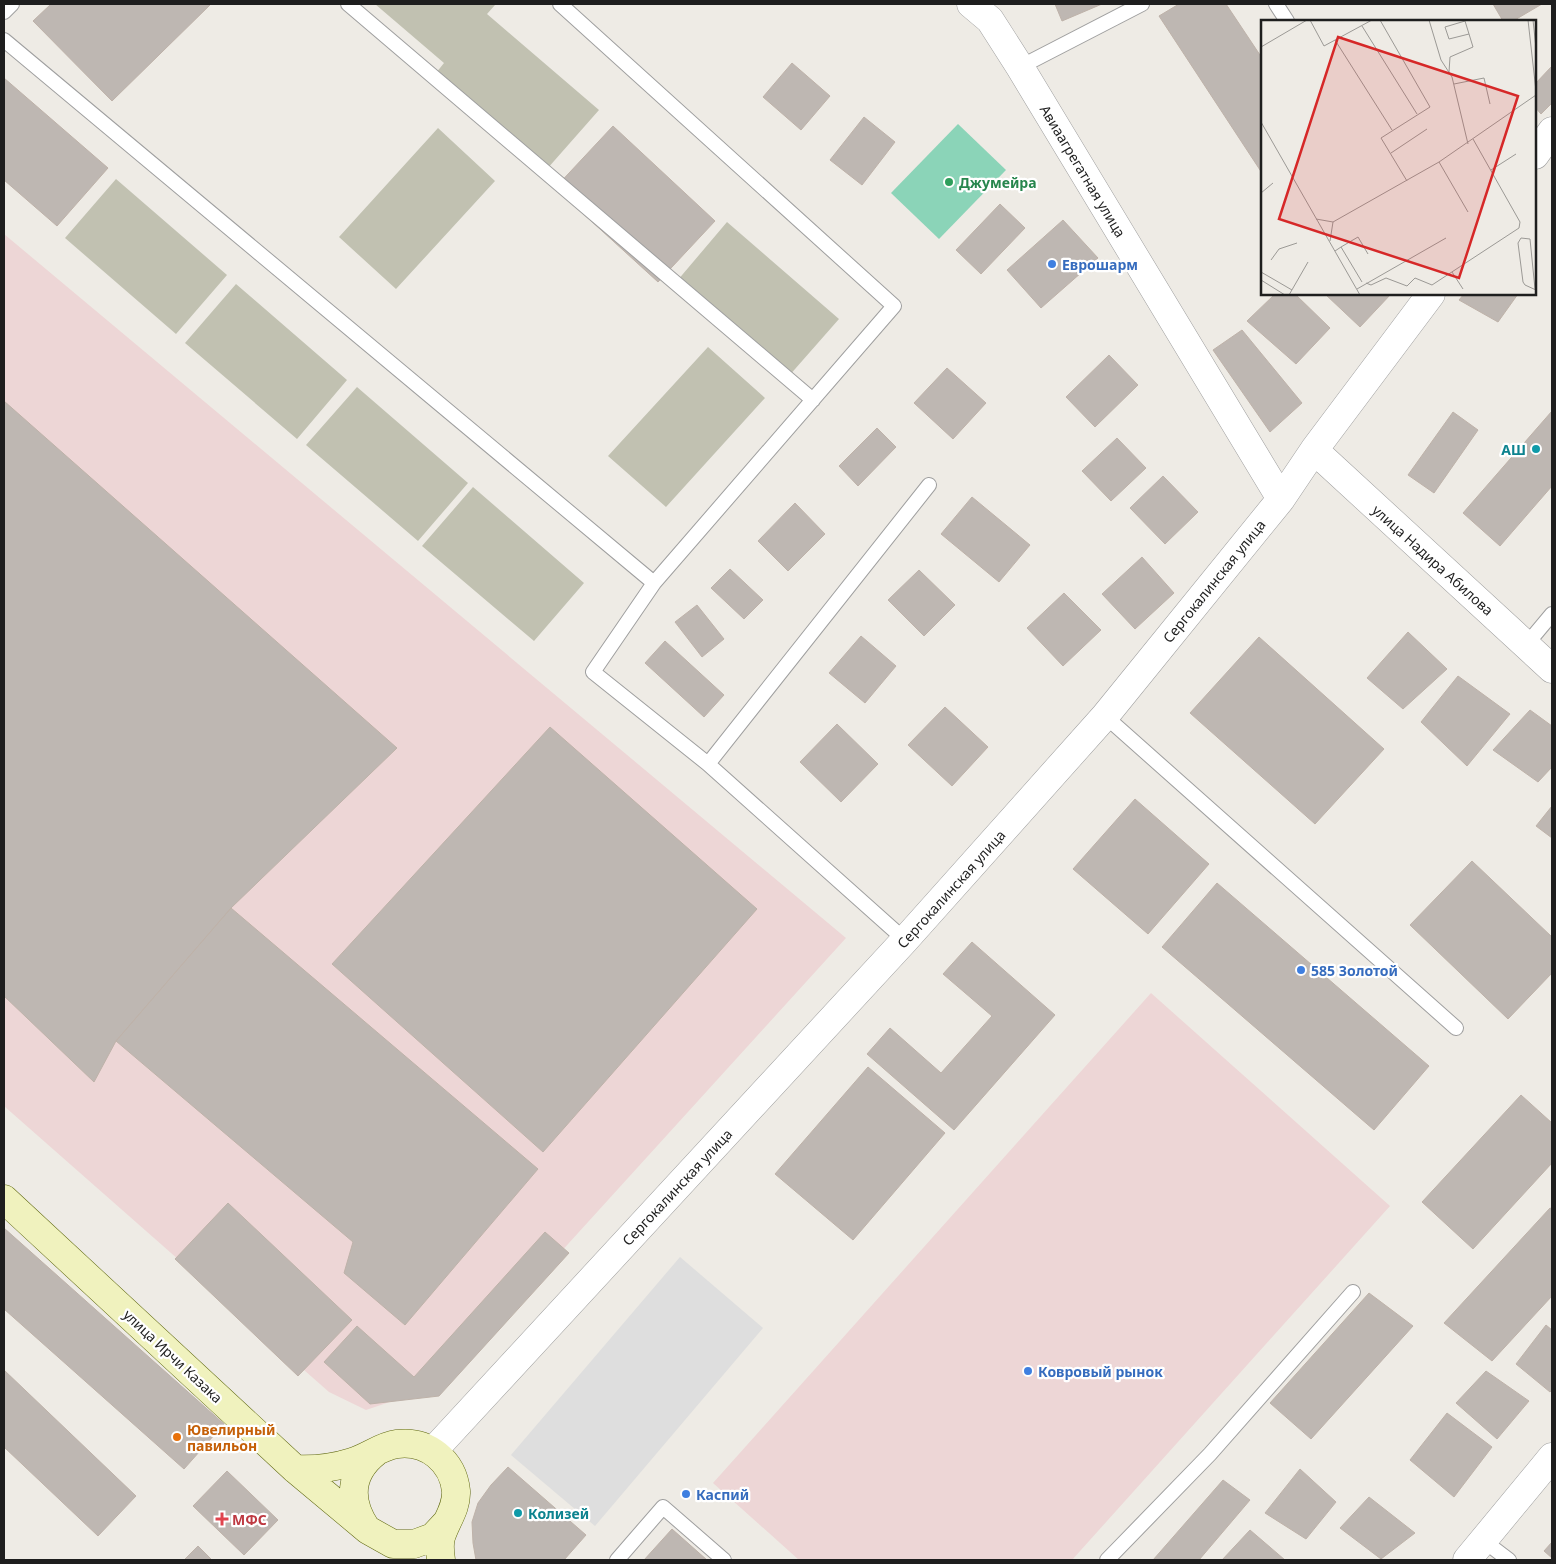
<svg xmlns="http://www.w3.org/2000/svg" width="1556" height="1564" font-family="'Noto Sans',sans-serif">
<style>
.commercial{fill:#edd6d6}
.construction{fill:#c1c1b1}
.pitch{fill:#8bd4b8}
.parking{fill:#dedede}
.building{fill:#beb7b2;stroke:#beb2a9}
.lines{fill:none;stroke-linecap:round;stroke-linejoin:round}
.lane-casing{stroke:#9f9f9f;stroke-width:16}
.street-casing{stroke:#9f9f9f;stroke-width:29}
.secondary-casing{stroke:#606911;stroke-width:29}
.lane{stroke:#fff;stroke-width:14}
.street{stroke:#fff;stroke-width:28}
.secondary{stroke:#f0f2be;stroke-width:28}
.leisure-dot{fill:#2e9e5b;stroke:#fff;stroke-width:2}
.shop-dot{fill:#3f7fe0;stroke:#fff;stroke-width:2}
.culture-dot{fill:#0f9aa8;stroke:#fff;stroke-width:2}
.food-dot{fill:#e8710a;stroke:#fff;stroke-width:2}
.health-dot{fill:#e0444e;stroke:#fff;stroke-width:2}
.labels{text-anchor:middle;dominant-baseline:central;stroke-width:4.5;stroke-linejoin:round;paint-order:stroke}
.street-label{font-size:14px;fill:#1e1e1e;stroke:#fff}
.leisure-label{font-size:14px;font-weight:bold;fill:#27864d;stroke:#fff;text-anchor:start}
.shop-label{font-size:14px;font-weight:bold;fill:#366cbe;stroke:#fff;text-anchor:start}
.culture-label{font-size:14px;font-weight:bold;fill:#0d838f;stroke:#fff;text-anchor:end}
.food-label{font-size:14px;font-weight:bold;fill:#c56008;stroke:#fff;text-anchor:start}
.health-label{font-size:14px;font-weight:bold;fill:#be3a42;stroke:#fff;text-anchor:start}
.inset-road{fill:none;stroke:#9b9995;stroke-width:1}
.view{fill:#d62828;fill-opacity:0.15;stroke:#d62828;stroke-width:2.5}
.inset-edge{fill:none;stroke:#1e1e1e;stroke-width:2.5}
</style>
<rect width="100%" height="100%" fill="#eeebe5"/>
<path class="commercial" d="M4 234 846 938 440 1385 366 1410 329 1392 4 1106Z
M1151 993 1390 1206 1072 1560H799L713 1483Z"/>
<path class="construction" d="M375 4H493L495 5 487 14 599 110 547 169 436 73 444 63Z
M438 128 495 181 396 289 339 237Z
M116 179 227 275 176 334 65 238Z
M727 222 839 319 788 377 677 281Z
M236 284 347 380 297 439 185 343Z
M708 347 765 398 666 507 608 456Z
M357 387 468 483 418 541 306 445Z
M473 487 584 583 534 641 422 546Z"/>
<path class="pitch" d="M958 124 1006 170 939 239 891 193Z"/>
<path class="parking" d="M680 1257 763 1328 595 1526 511 1455Z"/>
<path class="building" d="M51 4H211L112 101 33 21Z
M1055 4H1102L1062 21Z
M1179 4H1226L1262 58V173L1159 16Z
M1493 4H1542L1513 21H1503Z
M792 63 830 96 801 130 763 97Z
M1552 66V103L1541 114 1535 107V84Z
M4 78 108 168 57 226 4 180Z
M864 117 895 142 862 185 830 160Z
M613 126 715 221 658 282 555 188Z
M1000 204 1025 228 981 274 956 250Z
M1063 220 1098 258 1041 308 1007 270Z
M1275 294H1295L1330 328 1296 364 1247 321Z
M1325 294H1391L1360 327Z
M1464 294H1518L1498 322 1459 300Z
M1242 330 1302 403 1270 432 1213 350Z
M1109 355 1138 385 1095 427 1066 397Z
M947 368 986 403 953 439 914 403Z
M4 401 397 748 231 908 116 1041 94 1082 4 996Z
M1552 411V486L1500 546 1463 513Z
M1453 412 1478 430 1434 493 1408 475Z
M877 428 896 447 858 486 839 466Z
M1117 438 1146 468 1111 501 1082 471Z
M1163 476 1198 512 1165 544 1130 508Z
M972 497 1030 545 999 582 941 534Z
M795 503 825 534 788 571 758 541Z
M1142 557 1174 593 1135 629 1102 594Z
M730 569 763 600 744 619 711 588Z
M919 570 955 605 924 636 888 600Z
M1064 593 1101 630 1063 666 1027 628Z
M697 605 724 639 702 657 675 622Z
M1408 632 1447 669 1403 709 1367 678Z
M861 636 896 666 865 703 829 673Z
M1259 637 1384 749 1315 824 1190 713Z
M665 641 724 695 704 717 645 663Z
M1458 676 1510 714 1467 766 1421 722Z
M945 707 988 747 952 786 908 745Z
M1530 710 1552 726V767L1538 782 1493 750Z
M837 724 878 764 841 802 800 762Z
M550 727 757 909 543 1152 332 964Z
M1135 799 1209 864 1148 934 1073 869Z
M1552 806V838L1536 826Z
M1472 861 1552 937V973L1508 1019 1410 925Z
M1217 883 1429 1066 1374 1130 1162 947Z
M231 908 538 1169 405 1325 344 1273 353 1242 116 1041Z
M972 942 1055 1015 954 1130 867 1054 890 1028 941 1073 992 1016 943 974Z
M868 1067 945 1133 853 1240 775 1174Z
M1521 1095 1552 1123V1163L1473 1249 1422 1202Z
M228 1203 352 1320 298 1376 175 1259Z
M1550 1208 1552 1209V1296L1492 1361 1444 1323Z
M4 1228 224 1424 184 1469 4 1309Z
M545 1232 569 1253 439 1396 370 1404 324 1362 357 1326 414 1377Z
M1369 1293 1413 1326 1311 1439 1270 1403Z
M1546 1325 1552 1330V1390L1550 1392 1516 1364Z
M4 1370 136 1496 98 1536 4 1447Z
M1486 1371 1529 1401 1497 1439 1456 1403Z
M1447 1413 1492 1447 1454 1497 1410 1460Z
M508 1467 586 1535 564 1560H476L473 1543 472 1522 478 1503 491 1485Z
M1300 1469 1336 1502 1306 1539 1265 1513Z
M227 1471 278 1520 244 1555 193 1506Z
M1223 1480 1250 1500 1199 1560H1153Z
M1369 1497 1415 1533 1381 1559 1340 1528Z
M672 1529 707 1560H644Z
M1250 1530 1285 1560H1222Z
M1552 1542V1558L1544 1551Z
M198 1546 212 1560H184Z"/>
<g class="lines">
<g class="lane-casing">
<path id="lane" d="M348 4 813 400
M560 4 894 306 654 583 593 672 708 764 905 940
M1276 4 1287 21
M4 12 12 4
M4 40 654 583
M1020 67 1142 4
M1526 645 1552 614
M1105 716 1456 1028
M708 764 929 485
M1484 1541 1509 1560
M617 1560 663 1507 724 1560
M1107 1560 1210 1454 1353 1292"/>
</g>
<g class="street-casing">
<path id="street" d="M971 4 990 20 1020 67 1281 499
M1535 155 1552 131
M1314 450 1552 669
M433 1451 905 940 1105 716 1281 499 1314 450 1431 294
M1467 1560 1552 1457"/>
</g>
<g class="secondary-casing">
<path id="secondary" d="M4 1199 295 1469 368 1530 393 1544H414L433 1537 447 1522
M295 1469C315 1470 333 1468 352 1462 367 1458 381 1446 397 1444 427 1440 453 1461 456 1491 457 1508 446 1521 441 1537 439 1544 440 1553 441 1560
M366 1528C348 1501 349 1473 376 1452"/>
</g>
<use href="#lane" class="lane"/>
<use href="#street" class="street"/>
<use href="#secondary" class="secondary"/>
</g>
<circle class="leisure-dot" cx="949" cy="182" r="5"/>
<g class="shop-dot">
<circle cx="1052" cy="264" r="5"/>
<circle cx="1301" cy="970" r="5"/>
<circle cx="1028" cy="1371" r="5"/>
<circle cx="686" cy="1494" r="5"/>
</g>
<g class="culture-dot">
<circle cx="1536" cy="449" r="5"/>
<circle cx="518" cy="1513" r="5"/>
</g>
<circle class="food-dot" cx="177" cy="1437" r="5"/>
<path class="health-dot" d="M219.5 1511.5h5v5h5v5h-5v5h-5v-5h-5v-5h5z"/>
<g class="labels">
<g class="street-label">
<text transform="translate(1083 171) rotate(59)">Авиаагрегатная улица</text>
<text transform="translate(1433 560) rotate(42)">улица Надира Абилова</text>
<text transform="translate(1214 581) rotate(-51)">Сергокалинская улица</text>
<text transform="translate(951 889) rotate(-48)">Сергокалинская улица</text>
<text transform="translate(677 1187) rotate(-47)">Сергокалинская улица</text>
<text transform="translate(173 1356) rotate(43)">улица Ирчи Казака</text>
</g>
<g class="leisure-label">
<text x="959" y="182">Джумейра</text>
</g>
<g class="shop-label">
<text x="1062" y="264">Еврошарм</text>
<text x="1311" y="970">585 Золотой</text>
<text x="1038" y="1371">Ковровый рынок</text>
<text x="696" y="1494">Каспий</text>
</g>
<g class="culture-label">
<text x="1526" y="449">АШ</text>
<text x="528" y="1513" text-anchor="start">Колизей</text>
</g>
<g class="food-label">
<text x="187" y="1429">Ювелирный<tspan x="187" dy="16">павильон</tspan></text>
</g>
<g class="health-label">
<text x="232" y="1519">МФС</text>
</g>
</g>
<g transform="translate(1261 20)">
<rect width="275" height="275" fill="#eeebe5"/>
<path class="inset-road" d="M49 0 63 26 111 0M119 0 169 87 120 118 146 161M168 0 180 40 191 57 207 124M267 0 275 71M272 0 275 28M101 6 156 94M74 20 131 110M0 27 46 0M188 52 189 37 212 27 208 14 188 19 184 7 204 1 208 14M193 64 223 58 229 84M0 102 99 275M130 133 166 109M178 142 207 192M230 150 255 134M0 173 12 163M55 199 72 202 69 221M72 202 178 142 275 75M80 227 97 217 107 234M74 231 80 227 101 262M10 240 18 229 36 223M0 252 31 270M191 252 202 269M0 260 24 275M105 263 110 265 125 258 146 266 154 258 171 265 258 208 259 202 212 119M96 269 185 218M274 269 269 219 260 218 257 223 262 262 264 265 275 270M28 275 47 242"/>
<path class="view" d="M77 17 257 76 198 258 18 199Z"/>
<rect width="275" height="275" class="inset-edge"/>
</g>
<rect width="1556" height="1564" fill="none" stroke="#1e1e1e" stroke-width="10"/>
</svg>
